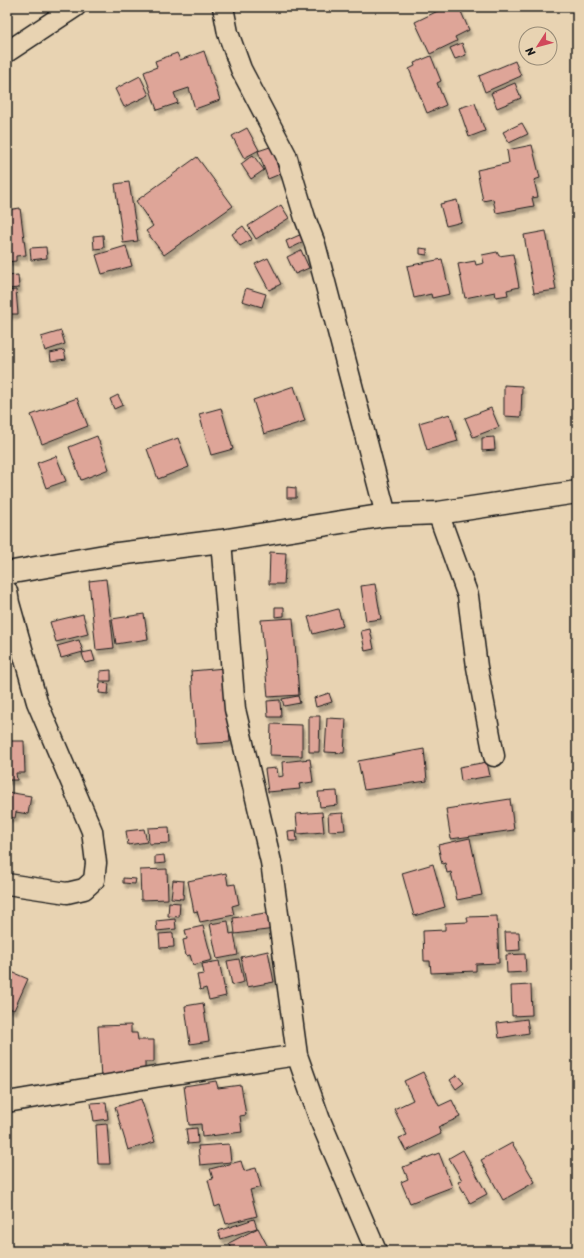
<svg xmlns="http://www.w3.org/2000/svg" width="584" height="1258" font-family="Sriracha,sans-serif">
<style>
.building{fill:#dea598;stroke:#1c1c1c;filter:url(#shadow)}
.lines{fill:none;stroke-linecap:round;stroke-linejoin:round}
.street-casing{stroke:#1c1c1c;stroke-width:23}
.secondary-casing{stroke:#1c1c1c;stroke-width:25}
.street{stroke:#e8d3b2;stroke-width:20}
.secondary{stroke:#e8d3b2;stroke-width:22}
</style>
<defs>
<filter id="shadow"><feDropShadow dx="2.5" dy="4.5" stdDeviation="1" flood-color="#0004"/></filter>
</defs>
<rect width="100%" height="100%" fill="#e8d3b2"/>
<filter id="ink" filterUnits="userSpaceOnUse"><feTurbulence type="fractalNoise" baseFrequency=".025" numOctaves="2"/><feDisplacementMap in="SourceGraphic" scale="8" xChannelSelector="R" yChannelSelector="G"/><feConvolveMatrix kernelMatrix="1 2 1 2 8 2 1 2 1" color-interpolation-filters="sRGB"/></filter>
<g filter="url(#ink)">
<path class="building" d="M446 7H459L469 30 455 37 457 41 430 54 415 22Z
M462 43 466 55 455 59 450 48Z
M204 51 220 100 195 109 189 88 174 93 178 103 157 110 144 72 157 67 155 61 177 53 180 60Z
M431 56 441 81 437 83 446 105 427 113 409 69 415 66 414 63Z
M515 61 521 76 485 92 479 76Z
M140 76 149 95 124 107 115 89Z
M515 83 521 98 497 108 491 93Z
M475 103 485 131 469 137 459 108Z
M522 123 528 134 509 143 503 132Z
M247 128 259 150 244 158 232 136Z
M276 145 281 160 276 161 280 174 268 179 258 151Z
M532 145 540 178 534 180 538 197 532 198 534 206 496 213 493 199 483 201 477 170 509 163 507 150Z
M253 155 264 170 251 179 241 164Z
M197 157 233 206 164 255 146 231 153 226 136 201Z
M129 182 138 241 123 243 115 184Z
M457 200 462 222 446 226 440 204Z
M281 205 289 218 256 239 248 226Z
M20 208 26 255 16 256V261L7 262V210Z
M243 226 252 239 240 246 232 234Z
M546 231 556 290 534 293 524 235Z
M304 233 308 240 289 249 286 241Z
M103 235 104 248 94 249 93 236Z
M126 246 132 266 102 274 96 255Z
M46 247 47 258 31 260 30 248Z
M420 248 427 249V255L420 254Z
M301 250 309 268 295 274 287 257Z
M497 252 499 256 513 254 519 287 507 290 508 295 496 297 495 292 465 298 458 264 475 261 476 265 484 263 482 255Z
M268 258 281 284 269 290 255 264Z
M442 259 450 294 432 298 431 294 414 298 407 266Z
M18 275 19 288 7 289V276Z
M246 288 266 294 262 307 242 301Z
M16 290 18 314H7V291Z
M61 331 65 344 45 351 41 337Z
M64 350 66 359 51 361 50 353Z
M504 385 522 386 521 417 504 416Z
M294 386 305 421 264 434 253 400Z
M118 395 123 405 114 409 110 399Z
M77 398 88 426 42 444 31 415Z
M221 408 233 449 211 455 199 414Z
M491 408 499 427 473 437 465 418Z
M450 414 458 441 427 450 419 423Z
M97 436 109 469 81 480 69 447Z
M494 437 495 450 482 451V438Z
M178 438 189 467 158 479 147 449Z
M56 456 66 481 46 488 37 463Z
M287 487 296 488V498H287Z
M270 552 286 553 284 584H269Z
M106 579 114 648 96 650 89 581Z
M375 584 381 619 366 621 361 586Z
M275 607H284V616L275 617Z
M338 609 343 626 313 634 308 617Z
M83 614 88 634 56 642 50 622Z
M144 614 148 639 116 644 112 619Z
M293 618 299 695 268 697 261 620Z
M370 629 374 649 365 651 361 631Z
M79 640 83 652 61 658 57 646Z
M92 651 95 661 85 663 82 653Z
M225 668 230 742 196 744 191 671Z
M111 670V681H100V671Z
M100 683 109 684 108 694 99 693Z
M329 693 332 702 316 707 314 698Z
M298 696 300 703 284 706 282 699Z
M280 700 281 717H268L267 701Z
M309 716H320L319 752H309Z
M327 718 346 719 344 753 325 752Z
M271 724 302 725V756L270 755Z
M7 741H24L25 773H16L17 780H7Z
M424 749 427 781 364 790 358 761Z
M310 759 313 782 299 784 300 789 268 792 265 769 277 768 278 777 283 776 282 762Z
M487 762 490 776 461 781 459 767Z
M337 791 338 805 320 807 318 792Z
M7 792 31 796 28 814 16 812 15 818 7 817Z
M510 799 514 830 451 839 446 809Z
M322 812 324 832 298 834 296 814Z
M343 813 345 830 329 831 328 814Z
M169 827 170 843 149 844 148 828Z
M144 829 147 842 128 845 126 831Z
M296 830 297 841H289L288 831Z
M470 838 482 895 457 900 451 872 447 873 445 863 442 864 438 845Z
M164 855 165 863 155 864V856Z
M433 864 445 907 414 916 402 873Z
M167 869 168 899 141 900 140 870Z
M226 873 228 885 235 884 239 904 232 906 234 915 200 922 197 911 194 912 188 881Z
M123 878 136 879 135 884 123 883Z
M173 880 184 881 183 899 171 898Z
M169 902 180 903 179 917 168 916Z
M272 912 275 929 235 934 233 918Z
M497 916 499 963 476 964V971L431 973 430 961H424L423 931 445 930V923L468 922 467 917Z
M175 919 176 929 157 931 156 921Z
M228 921 230 934 234 933 238 955 217 959 210 924Z
M203 926 212 960 193 965 190 955 186 956 183 940 187 939 185 930Z
M505 932H519L520 950 506 951Z
M173 933 174 947 160 948 159 934Z
M268 951 274 982 247 987 241 957Z
M525 954 526 972 507 973 506 955Z
M239 959 244 982 232 985 227 961Z
M219 961 226 996 209 1000 206 988 200 990 197 975 204 974 202 964Z
M7 970 28 979 14 1010 7 1007Z
M531 985 532 1015 512 1016 511 986Z
M203 1003 209 1041 190 1044 185 1006Z
M527 1019 529 1033 499 1038 497 1023Z
M131 1025V1033H137L138 1040H154V1062H145V1069H138V1078L101 1079 98 1026Z
M423 1072 439 1106 452 1100 460 1117 438 1127 441 1134 406 1151 399 1138 407 1135 394 1109 413 1100 404 1081Z
M457 1075 464 1083 456 1089 450 1080Z
M216 1081 218 1088 241 1085 246 1115 240 1116 242 1132 202 1137 201 1124 189 1125 184 1086Z
M141 1099 155 1142 128 1150 115 1107Z
M106 1102 108 1119 94 1121 91 1103Z
M107 1124 110 1164H98L96 1125Z
M197 1128 198 1143 188 1144 186 1129Z
M512 1143 535 1182 503 1200 481 1160Z
M229 1144 231 1162 200 1165 198 1146Z
M463 1150 487 1194 470 1203 458 1182 462 1180 449 1158Z
M439 1153 452 1187 410 1203 401 1182 408 1179 403 1167Z
M241 1161 244 1171 256 1168 261 1187 250 1190 257 1216 226 1224 220 1205 215 1207 208 1180 213 1179 210 1169Z
M254 1219 257 1228 221 1239 218 1231Z
M258 1228 270 1251H233L229 1243Z"/>
<g class="lines">
<g class="street-casing">
<path id="street" d="M223 7 228 33 241 69 286 155 305 218 315 244 386 515
M7 52 75 7
M438 513 468 596 477 667 494 756
M221 541 235 709 271 862 297 1055 320 1120 376 1251
M7 591 9 603 37 702 92 831 96 863 94 880 84 889 67 893 7 884
M7 1102 155 1077 297 1055"/>
</g>
<g class="secondary-casing">
<path id="secondary" d="M7 573 110 555 221 541 386 515 438 513 577 492"/>
</g>
<use href="#street" class="street"/>
<use href="#secondary" class="secondary"/>
</g>
</g>
<rect width="584" height="1258" fill="none" stroke="#e8d3b2" stroke-width="24"/>
<rect x="12" y="12" width="560" height="1234" fill="none" stroke="#1c1c1c" stroke-width="1.5" filter="url(#ink)"/>
<g transform="translate(538 46) rotate(234)"><circle r="19" fill="#e8d3b2" stroke="#968a76"/>
<path d="M0-3L7 15L0 10L-7 15Z" fill="#d1495b"/>
<text y="-6" font-size="11" font-weight="bold" text-anchor="middle" fill="#1c1c1c">N</text>
</g>
</svg>
